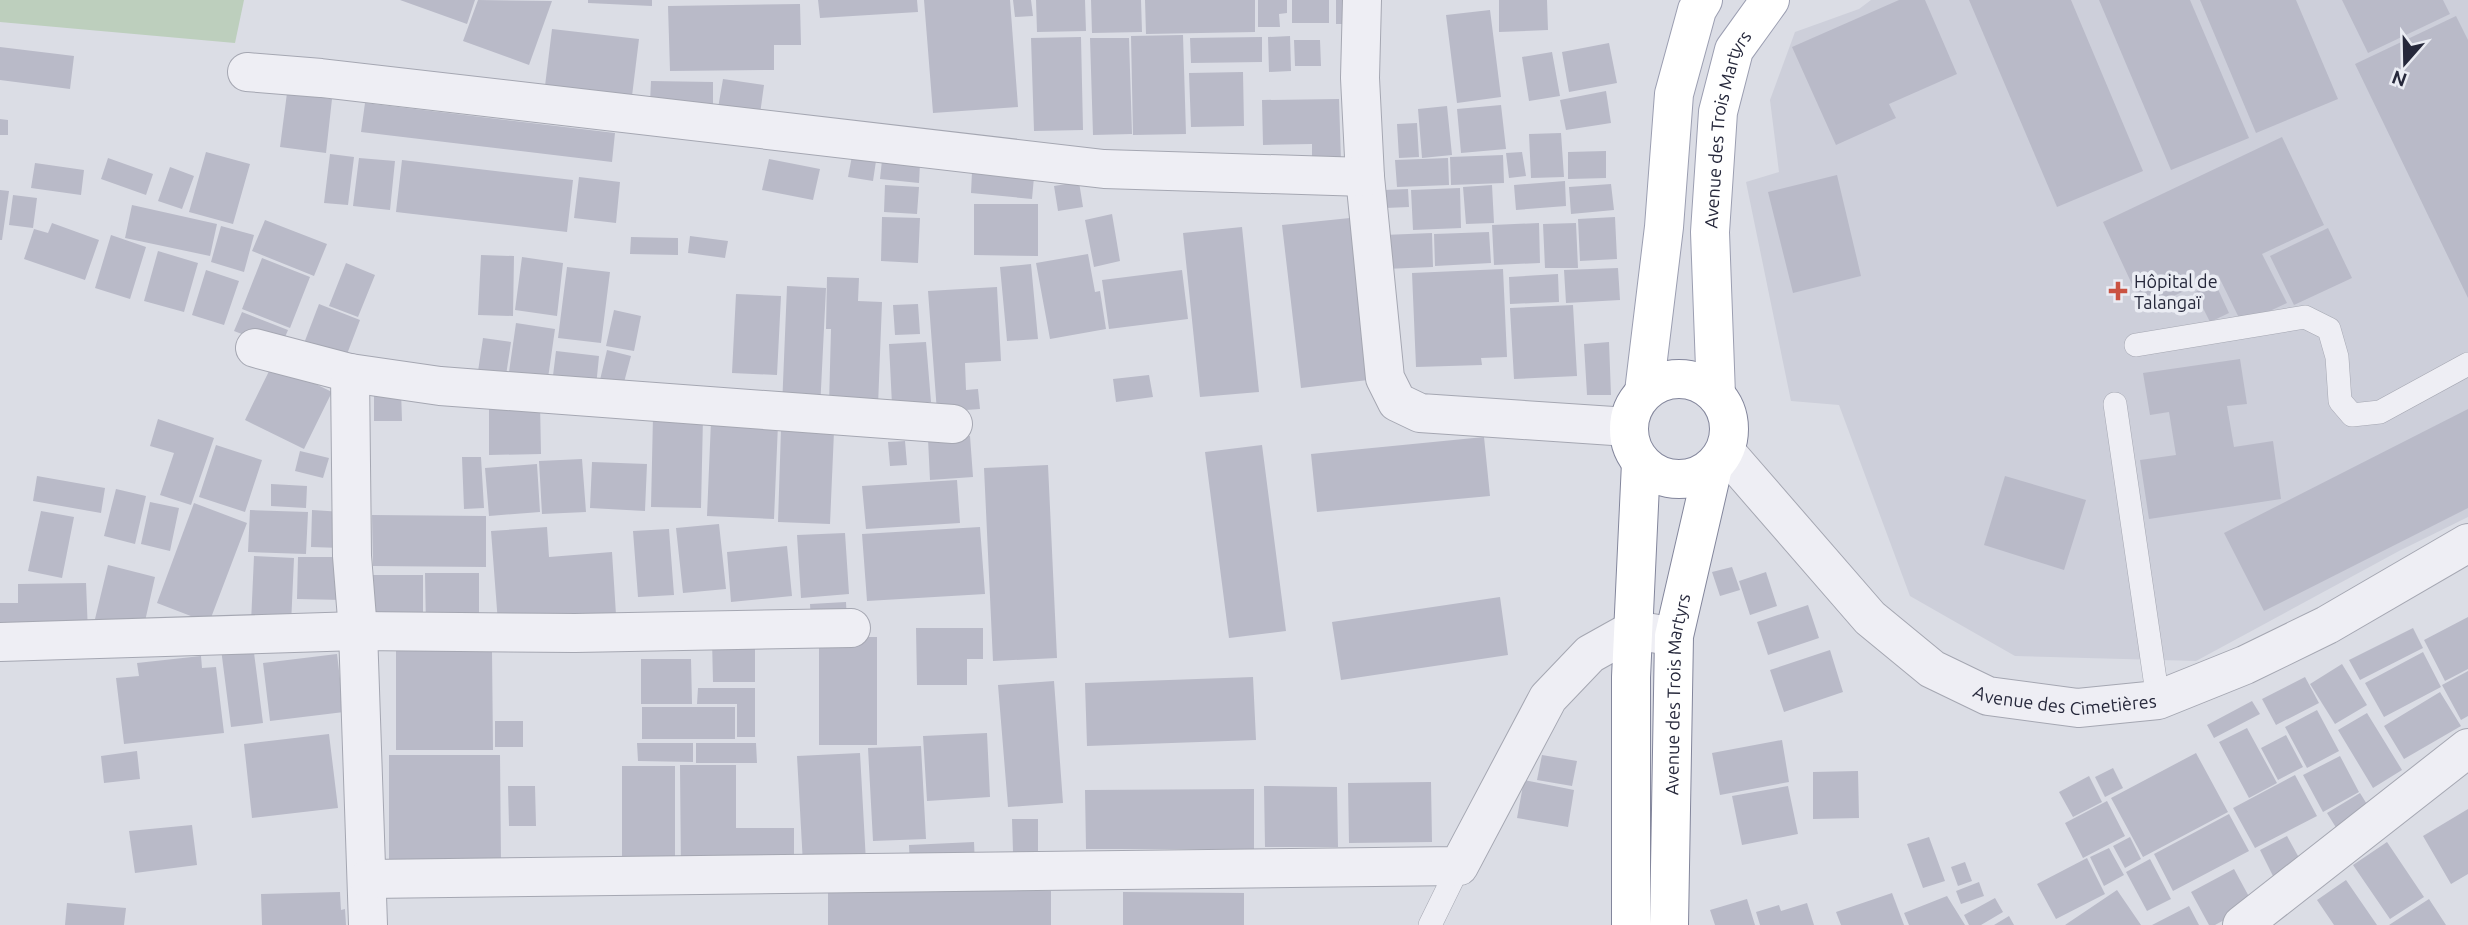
<svg xmlns="http://www.w3.org/2000/svg" width="2468" height="925" font-family="Ubuntu,sans-serif">
<style>
.built{fill:#cdcfda}
.green{fill:#bdcfbd}
.building{fill:#b9bac8}
.lines{fill:none;stroke-linecap:round;stroke-linejoin:round}
.lane-casing{stroke:#a5a7b2;stroke-width:24}
.street-casing{stroke:#a5a7b2;stroke-width:40}
.primary-casing{stroke:#9b9eb1;stroke-width:40}
.highway-casing{stroke:#83869c;stroke-width:40}
.lane{stroke:#eeeef4;stroke-width:23}
.street{stroke:#eeeef4;stroke-width:38}
.primary{stroke:#fff;stroke-width:38}
.highway{stroke:#fff;stroke-width:38}
.poi-dot{fill:#ca5241;stroke:#eaecf3;stroke-width:2.5}
.labels{text-anchor:middle;dominant-baseline:central;stroke-width:7;stroke-linejoin:round;paint-order:stroke}
.street-label{font-size:18px;fill:#26283b;stroke:#eaecf3}
.poi-label{font-size:18px;fill:#26283b;stroke:#eaecf3;text-anchor:start}
</style>
<rect width="100%" height="100%" fill="#dbdde5"/>
<path class="built" d="M1871 0H2468V517L2399 551 2196 661 2015 656 1910 596 1839 405 1791 401 1746 182 1779 172 1770 100 1795 32 1859 9Z"/>
<path class="green" d="M0 0H244L235 43 0 22Z"/>
<path class="building" d="M400 0H475L467 24Z
M478 0 552 1 529 65 463 41Z
M588 0H652V6L588 3Z
M818 0H917L918 12 820 18Z
M924 0H1010L1018 107 933 113Z
M1013 0H1031L1033 16 1015 17Z
M1036 0H1085L1086 31 1037 32Z
M1091 0H1141L1142 32 1092 33Z
M1145 0H1255V32L1146 34Z
M1258 0H1287V13L1279 14 1280 27H1258Z
M1292 0H1329V23H1292Z
M1336 0H1354L1355 24H1336Z
M1499 0H1547L1548 30 1499 32Z
M1899 0H1925L1957 74 1889 104 1896 118 1836 145 1792 47Z
M1969 0H2071L2143 171 2057 207Z
M2099 0H2190L2249 138 2171 170Z
M2200 0H2296L2338 99 2256 133Z
M2342 0H2443L2450 14 2368 53Z
M800 4 801 45H774V70L670 71 668 6Z
M1490 10 1501 97 1457 103 1446 15Z
M2456 16 2468 40V298L2355 64Z
M552 29 639 39 632 96 545 86Z
M1183 35 1186 134 1133 135 1131 36Z
M1290 36 1291 71 1269 72 1268 37Z
M1081 37 1083 130 1034 131 1031 38Z
M1262 37V62L1191 63 1190 38Z
M1090 38H1129L1132 134 1093 135Z
M1294 40H1320L1321 66H1295Z
M1609 43 1617 83 1569 92 1562 52Z
M0 47 74 56 70 89 0 80Z
M1552 52 1560 96 1529 101 1522 57Z
M1243 72 1244 126 1191 127 1189 73Z
M723 79 764 85 760 114 718 108Z
M651 81 713 82V104L650 103Z
M1606 91 1611 123 1566 130 1560 100Z
M287 93 332 99 326 153 280 147Z
M1339 99 1341 161H1312V144L1263 145 1262 100Z
M365 103 615 133 612 162 361 132Z
M1501 105 1506 149 1461 153 1457 109Z
M1447 106 1452 155 1422 158 1418 109Z
M0 119 8 120V135H0Z
M1417 123 1419 157 1399 158 1397 124Z
M1561 133 1564 177 1531 178 1529 134Z
M2282 137 2324 225 2262 254 2287 303 2242 324 2218 275 2144 310 2103 222Z
M1606 151V178L1568 179V152Z
M206 152 250 164 233 224 189 212Z
M1522 152 1526 176 1509 178 1506 153Z
M330 154 354 157 348 205 324 203Z
M1503 155 1504 183 1451 185 1450 157Z
M852 156 876 161 873 181 848 177Z
M108 158 153 174 146 195 101 179Z
M359 158 395 161 390 210 353 206Z
M1448 158 1449 185 1397 187 1395 160Z
M769 159 820 169 813 200 762 190Z
M402 160 573 180 567 232 396 212Z
M882 160 920 164 919 183 880 179Z
M35 163 84 170 81 195 31 188Z
M170 167 194 176 182 209 158 201Z
M972 172 1034 177 1032 199 971 193Z
M1837 175 1861 276 1793 293 1768 192Z
M579 177 620 182 616 223 574 218Z
M1565 181 1566 206 1516 210 1514 185Z
M1079 182 1083 207 1058 211 1054 186Z
M1611 184 1614 210 1571 214 1569 187Z
M885 185 919 187 917 214 884 212Z
M1492 185 1494 223 1466 224 1463 187Z
M1460 188 1461 228 1413 230 1411 190Z
M1408 189 1409 207 1385 208 1384 190Z
M0 190 9 191 2 240H0Z
M13 195 37 198 33 228 9 225Z
M974 204H1038V256L974 255Z
M132 205 217 224 210 256 125 238Z
M1112 214 1120 261 1094 267 1085 220Z
M882 217 920 218 918 263 881 261Z
M1615 217 1617 259 1580 261 1578 219Z
M1350 218 1368 380 1301 388 1282 225Z
M265 220 327 244 314 276 252 251Z
M52 223 99 240 85 280 24 259 34 229 48 233Z
M1539 223 1540 263 1494 265 1492 225Z
M1576 223 1578 268H1545L1543 224Z
M221 226 254 235 244 272 211 262Z
M1242 227 1259 392 1200 397 1183 233Z
M2328 228 2352 278 2294 305 2270 256Z
M1489 232 1491 263 1435 266 1434 234Z
M1432 233 1433 267 1385 269 1384 235Z
M111 235 146 247 130 299 95 288Z
M690 236 728 241 725 258 688 253Z
M631 237 678 238V255L630 254Z
M158 251 198 263 184 312 144 301Z
M1088 254 1095 292 1100 291 1106 329 1050 339 1036 263Z
M481 255 514 256 513 316 478 315Z
M522 257 563 263 557 316 515 310Z
M262 258 310 277 290 328 242 309Z
M346 263 375 275 358 317 329 306Z
M1031 264 1038 339 1007 341 1000 267Z
M567 267 610 272 601 343 558 338Z
M1618 268 1620 300 1566 303 1564 270Z
M1503 269 1507 357 1481 358 1482 365 1416 367 1412 273Z
M206 270 239 281 224 325 192 315Z
M1182 270 1188 319 1109 329 1102 280Z
M1558 274 1559 302 1510 304 1509 277Z
M827 277 859 278 858 301 882 302 878 406 829 405 831 329H826Z
M2215 283 2229 313 2210 322 2195 292Z
M787 286 826 288 820 409 782 407Z
M997 287 1001 361 965 363 966 390 978 389 980 409 937 412 928 291Z
M736 294 781 296 777 375 732 373Z
M319 304 360 320 344 362 303 346Z
M918 304 920 334 895 335 893 305Z
M1573 305 1577 376 1514 379 1510 308Z
M614 310 641 316 634 351 606 346Z
M242 312 288 330 280 349 234 331Z
M516 323 555 329 547 385 508 379Z
M483 338 511 342 505 382 477 378Z
M926 342 931 402 892 405 889 344Z
M1609 342 1611 395H1587L1584 344Z
M607 350 631 356 623 386 600 380Z
M556 351 599 356 595 397 551 392Z
M2240 359 2247 404 2227 406 2234 447 2273 441 2281 499 2149 519 2140 460 2176 455 2169 412 2150 415 2143 373Z
M273 363 332 392 304 449 245 420Z
M1149 375 1153 397 1116 402 1113 379Z
M374 390H401L402 421H374Z
M540 403 541 454 489 455V404Z
M2468 409V508L2264 611 2224 533Z
M653 416 703 417 701 508 651 507Z
M158 419 214 438 191 505 160 495 174 453 150 446Z
M711 421 778 424 774 519 707 516Z
M781 429 834 431 830 524 778 522Z
M970 436 973 477 930 480 928 439Z
M1484 437 1490 496 1317 512 1311 454Z
M905 441 907 465 890 466 888 442Z
M216 445 262 460 245 512 199 497Z
M1262 445 1286 631 1229 638 1205 452Z
M300 451 329 458 323 478 295 471Z
M462 457H481L484 508 464 509Z
M582 459 586 512 542 514 539 461Z
M592 462 647 464 645 511 590 508Z
M537 464 540 512 489 516 485 468Z
M1048 465 1057 658 993 661 984 468Z
M37 476 105 488 101 513 33 501Z
M2005 476 2086 500 2064 570 1984 545Z
M957 480 960 523 866 529 862 486Z
M271 484 307 486 306 508 271 506Z
M116 489 146 496 135 544 104 536Z
M150 502 179 508 170 551 141 544Z
M194 503 247 523 209 623 157 603Z
M250 510 308 512 306 554 248 552Z
M312 510 343 512 342 548 311 547Z
M41 511 74 517 62 578 28 571Z
M372 515 486 516V567L373 566Z
M719 524 726 589 683 593 676 528Z
M547 527 549 557 612 552 616 615 498 623 491 531Z
M980 527 985 594 867 601 862 534Z
M669 529 674 595 638 597 633 531Z
M845 533 849 594 801 598 797 535Z
M787 546 792 596 731 602 727 552Z
M254 556 294 558 291 625 251 623Z
M298 557H343V600L297 599Z
M108 565 155 577 143 630 95 619Z
M1732 567 1740 590 1720 596 1712 572Z
M1766 572 1777 606 1750 615 1739 581Z
M425 573H479V628H426Z
M371 575H423V628H371Z
M86 583 88 633 0 634V603H18V584Z
M1500 597 1508 655 1341 680 1332 622Z
M846 602 847 622 811 624 810 604Z
M1808 605 1819 638 1768 655 1757 622Z
M2468 617V669L2445 681 2424 640Z
M916 628H983V659H967V685H917Z
M2413 628 2423 648 2360 680 2349 660Z
M819 637H877V745H819Z
M712 639H755V682H713Z
M253 645 263 723 231 727 221 649Z
M396 650 492 651 493 750H396Z
M1830 650 1843 692 1784 712 1770 670Z
M2423 652 2441 687 2384 717 2365 683Z
M337 654 344 712 270 721 263 663Z
M201 656 202 668 216 667 224 733 124 744 116 678 139 676 137 663Z
M641 659H691L692 704H641Z
M2342 664 2367 705 2335 724 2310 684Z
M2468 671V716L2461 720 2442 685Z
M1253 677 1256 740 1087 746 1085 683Z
M2305 677 2319 703 2276 725 2262 699Z
M1054 681 1063 803 1008 807 998 685Z
M698 688H755V737H737V704H697Z
M2440 692 2461 726 2404 759 2384 726Z
M2252 701 2260 714 2214 738 2207 725Z
M642 707H735V739H642Z
M2317 710 2339 751 2307 768 2285 727Z
M2367 713 2402 770 2373 788 2338 730Z
M495 721H523V747H495Z
M2247 728 2277 783 2249 798 2219 742Z
M987 733 990 797 927 801 923 736Z
M329 734 338 808 252 818 244 744Z
M2286 735 2303 767 2278 780 2261 748Z
M1782 740 1789 782 1720 795 1712 753Z
M637 743H693V762L638 761Z
M696 743H756L757 763H696Z
M921 746 926 839 873 841 868 748Z
M137 751 140 779 104 783 101 756Z
M860 753 866 862 803 864 797 756Z
M2196 753 2228 812 2143 857 2111 798Z
M389 755H500L501 863 389 862Z
M1542 755 1577 761 1572 786 1537 780Z
M2340 756 2359 792 2323 812 2303 775Z
M680 765H736V828H794V873H681Z
M622 766H675V865L622 864Z
M2113 768 2123 788 2105 797 2095 777Z
M1858 771 1859 818 1813 819V772Z
M2295 775 2317 816 2255 848 2233 808Z
M2089 776 2102 802 2073 817 2059 792Z
M1524 780 1574 790 1568 827 1517 818Z
M1431 782 1432 842 1349 843 1348 783Z
M508 786H535L536 826H509Z
M1264 786 1337 787 1338 847H1265Z
M1788 786 1798 834 1742 845 1732 796Z
M1254 789V849H1086L1085 790Z
M2360 793 2373 814 2340 834 2327 813Z
M2107 801 2125 836 2083 858 2065 823Z
M2468 809V874L2451 884 2423 836Z
M2229 814 2249 851 2173 891 2154 854Z
M1012 819H1038V852H1013Z
M192 825 197 865 135 873 129 831Z
M2287 836 2303 865 2275 880 2260 850Z
M1929 837 1945 881 1923 888 1907 844Z
M2130 837 2141 859 2125 868 2113 846Z
M974 842 975 865 910 868 909 845Z
M2387 842 2424 897 2390 919 2353 865Z
M2109 848 2124 875 2104 886 2090 857Z
M2087 858 2105 894 2056 919 2037 884Z
M2150 859 2171 899 2147 911 2126 872Z
M1965 862 1972 881 1958 886 1951 867Z
M2234 869 2253 904 2215 925H2209L2191 892Z
M2346 880 2377 925H2334L2317 900Z
M1979 882 1984 896 1961 904 1956 891Z
M828 889 1051 891V925H828Z
M2117 890 2141 925H2065Z
M340 892 341 910 345 909 346 925H262L261 894Z
M1123 892 1244 893V925H1123Z
M1892 893 1904 925H1841L1836 912Z
M1947 896 1965 925H1909L1904 913Z
M1995 898 2003 912 1981 925H1969L1964 915Z
M1747 899 1755 925H1715L1710 910Z
M2429 899 2446 925H2389Z
M67 903 126 908 124 925H65Z
M1807 903 1814 925H1760L1756 912 1779 905 1781 911Z
M2189 906 2199 925H2152Z
M2009 916 2014 925H1994Z"/>
<g class="lines">
<g class="lane-casing">
<path id="lane" d="M2136 345 2305 317 2329 329 2337 357 2340 401 2352 415 2380 412 2468 364
M2115 404 2158 700
M1430 925 1459 866"/>
</g>
<g class="street-casing">
<g id="street">
<path d="M1362 0 1360 78 1365 177 1385 378 1397 402 1420 413 1628 427"/>
<path d="M247 72 321 78 1104 169 1365 177"/>
<path d="M255 348 350 373 440 386 953 424"/>
<path d="M350 373 352 556 358 631 368 925"/>
<path id="s1" d="M1725 451 1870 618 1932 669 1988 696 2078 708 2158 700 2245 665 2327 625 2468 543"/>
<path d="M0 642 358 631 575 633 851 628"/>
<path d="M368 879 1459 866 1548 698 1590 654 1633 630 1664 635"/>
<path d="M2242 925 2468 748"/>
</g>
</g>
<g class="primary-casing">
<g id="primary">
<path d="M1644 392 1664 227 1674 94 1697 10 1703 0"/>
<path id="s2" d="M1716 395 1710 232 1718 112 1734 50 1770 0"/>
</g>
</g>
<g class="highway-casing">
<g id="highway">
<circle cx="1679" cy="429" r="50"/>
<path d="M1631 925V677L1641 463"/>
<path id="s3" d="M1669 925 1674 636 1713 467"/>
</g>
</g>
<use href="#lane" class="lane"/>
<use href="#street" class="street"/>
<use href="#primary" class="primary"/>
<use href="#highway" class="highway"/>
</g>
<path class="poi-dot" d="M2114.5 280.5h7v7h7v7h-7v7h-7v-7h-7v-7h7z"/>
<g class="labels">
<g class="street-label">
<text stroke="none"><textPath href="#s2" startOffset="268">Avenue des Trois Martyrs</textPath></text>
<text stroke="none"><textPath href="#s1" startOffset="441">Avenue des Cimetières</textPath></text>
<text stroke="none"><textPath href="#s3" startOffset="231">Avenue des Trois Martyrs</textPath></text>
</g>
<g class="poi-label">
<text x="2134" y="281">Hôpital de<tspan x="2134" dy="21">Talangaï</tspan></text>
</g>
</g>
<g transform="translate(2405 63) rotate(200)" stroke="#eaecf3" stroke-width="5" paint-order="stroke">
<path d="M0-5L12 26L0 18L-12 26Z" fill="#26283b"/>
<text y="-10" font-size="19" font-weight="bold" text-anchor="middle" fill="#26283b">N</text>
</g>
</svg>
